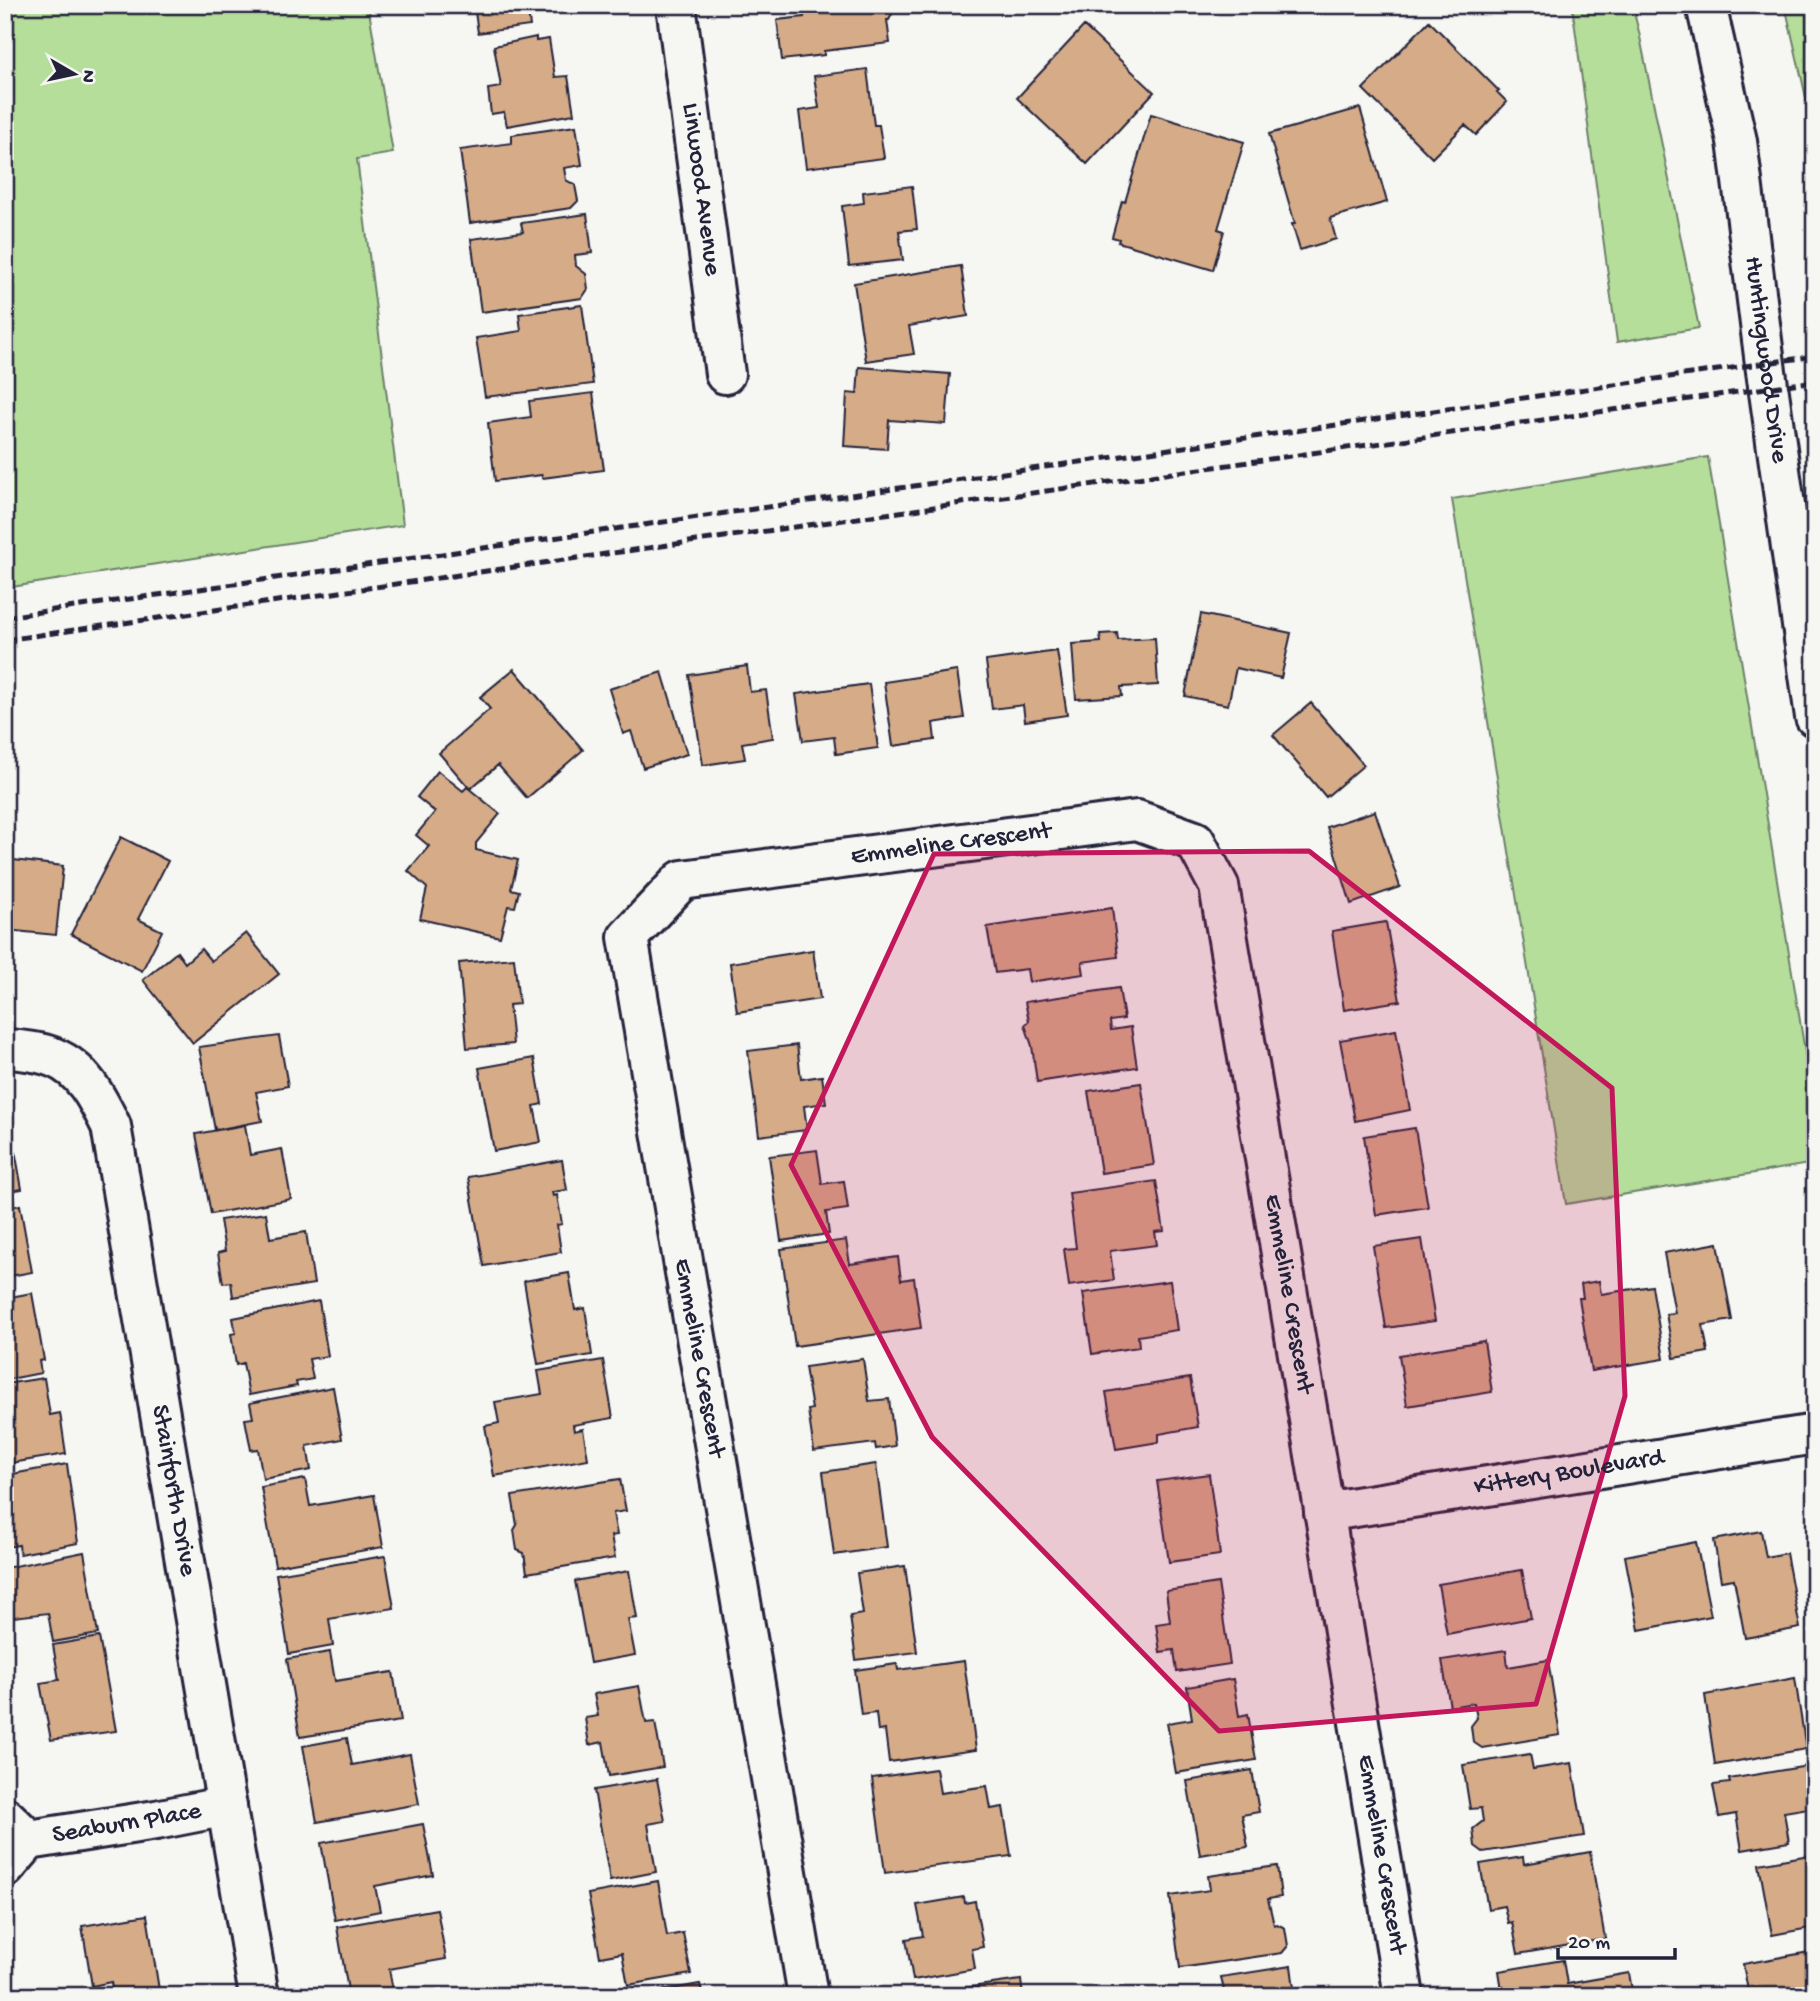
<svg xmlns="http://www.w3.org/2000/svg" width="1820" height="2001" font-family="'Gochi Hand',sans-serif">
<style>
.green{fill:#b6de9b;stroke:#6c806b;stroke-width:2}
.building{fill:#d6ab88;stroke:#22223b;stroke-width:2}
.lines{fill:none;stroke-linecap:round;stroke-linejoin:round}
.minor-casing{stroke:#22223b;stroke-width:44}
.minor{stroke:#f6f6f2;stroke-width:38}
.rail{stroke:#22223b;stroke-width:5;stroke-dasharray:10 5;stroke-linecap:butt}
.marked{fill:#c2185b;fill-opacity:0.2;stroke:#c2185b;stroke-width:5;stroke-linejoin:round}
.labels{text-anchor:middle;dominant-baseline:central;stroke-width:7;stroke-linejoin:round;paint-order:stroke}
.street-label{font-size:26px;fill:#22223b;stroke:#f6f6f2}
</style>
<rect width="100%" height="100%" fill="#f6f6f2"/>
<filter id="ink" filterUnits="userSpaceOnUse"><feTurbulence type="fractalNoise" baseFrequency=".0143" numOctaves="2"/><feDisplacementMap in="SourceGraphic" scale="14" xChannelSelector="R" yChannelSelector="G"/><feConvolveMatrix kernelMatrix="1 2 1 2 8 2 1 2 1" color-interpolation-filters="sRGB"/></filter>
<g filter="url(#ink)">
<path class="green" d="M5 5H368L393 153 357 159 403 525 5 588Z
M1572 5H1632L1639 32 1699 328 1617 342Z
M1785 5H1815V137Z
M1708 457 1815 1113V1163L1566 1204 1452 499Z"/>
<path class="building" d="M474 5H527L530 26 478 33Z
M794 5H892L893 12 889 20H887L890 43 824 51V55L782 60 777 20 804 17 803 11Z
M1019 5H1059L1020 11Z
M1429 21 1499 91 1497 92 1507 102 1476 135 1465 125 1432 158 1363 89Z
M1084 26 1154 92 1087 164 1017 98Z
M536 37V41L549 39 555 77 568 76 574 114 507 126 504 112 491 114 488 89 501 87 494 46Z
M867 69 874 125H879L884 158 806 168 799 111 819 108 814 76Z
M1360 108 1387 202 1330 218 1336 239 1300 250 1292 224H1295L1269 134Z
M1151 114 1244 142 1218 229 1224 231 1213 270 1118 242 1119 239 1112 237 1122 201 1125 202Z
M576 126 582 165 564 168 566 180 575 185 578 201 571 208 470 223 460 150 512 143V135Z
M912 186 917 229 899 231 903 260 849 266 842 206 864 203 863 192Z
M587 214 592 253 575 255 576 266 586 274 588 289 582 298 481 312 471 239 523 232 521 223Z
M961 266 968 316 909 326 914 354 866 361 854 283Z
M582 305 593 384 485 397 476 338 521 331 519 314Z
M859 367 950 374 946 424 889 420 887 449 844 446 847 393 857 394Z
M593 393 604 470 542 478V475L495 481 488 423 531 417 529 401Z
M1201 614 1291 633 1281 678 1236 668 1228 705 1185 696Z
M1117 633 1118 640 1155 638 1158 685 1121 687 1122 696 1076 699 1072 644 1101 642 1100 634Z
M1057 651 1067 715 1025 721 1023 705 992 709 986 661Z
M747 666 750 692 766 690 773 738 742 743 745 759 703 765 689 675Z
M514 669 583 750 527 798 498 765 470 789 439 753 490 709 480 697Z
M957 671 964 718 933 723 935 740 893 746 884 682Z
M662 672 687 754 643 768 631 731 623 734 609 689Z
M869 684 878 748 836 754 834 737 803 741 796 694Z
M1311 703 1364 765 1326 797 1273 735Z
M438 771 463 791 467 787 500 814 476 843V850L518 860 511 889 519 891 515 907 508 906 500 937 420 919 427 888 408 871 429 846 416 835 435 812 417 797Z
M1375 811 1400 887 1351 904 1327 827Z
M121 837 168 861 138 919 162 931 142 971 71 934Z
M5 859 63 866 56 935 5 930Z
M1112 908 1118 957 1082 962 1084 974 1029 982 1027 969 995 973 987 927Z
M1386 922 1400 1001 1344 1010 1332 931Z
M246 933 279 974 193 1043 143 980 177 952 185 963 201 949 211 961Z
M813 950 820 999 737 1012 730 963Z
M514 958 519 1004 509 1005 513 1044 467 1048 459 963Z
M1119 988 1124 1019 1110 1021 1111 1030 1131 1027 1137 1067 1037 1082 1032 1046 1025 1025 1029 1021 1025 1002Z
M1396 1030 1410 1110 1355 1121 1340 1040Z
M279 1036 288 1086 256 1092 262 1121 215 1130 199 1047Z
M797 1045 801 1079 822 1076 826 1103 804 1106 807 1130 759 1136 748 1051Z
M534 1058 542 1104 534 1106 541 1142 494 1151 479 1068Z
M1141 1083 1154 1165 1101 1173 1088 1091Z
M245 1125 250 1155 282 1149 291 1199 211 1214 196 1134Z
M11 1128 22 1189 5 1192V1129Z
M1415 1128 1428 1207 1376 1215 1364 1136Z
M817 1150 822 1184 844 1181 848 1209 826 1212 829 1234 781 1241 769 1156Z
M562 1160 567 1190 552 1192 553 1196 557 1195 562 1224 557 1225 561 1252 484 1266 468 1177Z
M1156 1181 1164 1231 1155 1232 1157 1245 1110 1251 1114 1280 1069 1286 1064 1249 1076 1248 1069 1193Z
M20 1205 32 1272 5 1277V1208Z
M266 1213 270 1238 306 1232 314 1284 233 1297 231 1282 223 1283 218 1253 225 1251 220 1220Z
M1422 1239 1435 1321 1386 1328 1373 1246Z
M846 1240 850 1264 898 1257 901 1280 914 1278 921 1328 795 1346 781 1249Z
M1718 1243 1732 1320 1703 1325 1708 1352 1674 1358 1666 1314 1675 1313 1664 1253Z
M569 1273 575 1310 585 1308 592 1355 538 1364 524 1281Z
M1170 1281 1177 1330 1138 1336 1139 1347 1092 1354 1083 1293Z
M1599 1281 1601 1294 1652 1286 1664 1359 1591 1371 1579 1298H1583L1581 1284Z
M32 1293 44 1360 39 1361 41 1373 5 1380V1298Z
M319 1301 328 1356 309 1359 313 1379 296 1382 297 1386 249 1395 243 1363 236 1365 231 1334 236 1333 233 1318Z
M1484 1341 1492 1392 1407 1406 1399 1355Z
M863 1359 869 1401 889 1399 895 1446 876 1449 875 1443 814 1451 808 1410 812 1409 805 1367Z
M603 1360 613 1418 573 1425 574 1431 583 1429 588 1459 494 1476 485 1426 499 1423 495 1402 542 1394 538 1371Z
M44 1378 50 1415 60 1413 66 1454 5 1464V1384Z
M1190 1378 1198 1427 1159 1434V1442L1116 1449 1106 1392Z
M333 1387 342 1439 307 1446 311 1470 263 1479 258 1449 251 1450 245 1419 253 1418 250 1403Z
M67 1464 78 1543 20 1554 19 1545 5 1547V1492L10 1491 7 1475Z
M876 1464 887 1547 834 1555 823 1472Z
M1209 1474 1220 1555 1169 1562 1157 1481Z
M305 1479 310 1506 374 1495 383 1547 275 1566 261 1487Z
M620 1479 626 1511 613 1513 617 1535 611 1536 615 1558 527 1573 524 1553 517 1550 514 1530 517 1525 512 1496Z
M1761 1531 1766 1557 1786 1553 1800 1628 1745 1638 1734 1579 1721 1581 1714 1540Z
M1696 1542 1711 1616 1639 1630 1625 1556Z
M84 1552 98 1634 53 1642 48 1613 5 1618V1568Z
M385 1556 394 1608 329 1619 333 1646 289 1654 276 1574Z
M905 1566 917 1652 856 1660 850 1616 863 1614 857 1573Z
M1522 1570 1531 1618 1447 1634 1438 1584Z
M629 1571 637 1618 628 1619 635 1655 590 1663 575 1581Z
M1218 1583 1230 1664 1177 1672 1174 1650 1160 1652 1156 1624 1170 1622 1166 1591Z
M99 1637 116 1731 51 1740 40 1683 59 1680 53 1645Z
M1506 1650 1508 1667 1548 1660 1560 1735 1482 1748 1473 1742 1471 1726 1477 1718 1474 1703 1450 1707 1442 1660Z
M330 1652 335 1681 393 1672 401 1721 300 1737 287 1659Z
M964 1661 976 1750 889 1762 885 1730 878 1731 876 1713 861 1715 855 1670 897 1664 898 1670Z
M1795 1678 1806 1749 1715 1765 1705 1695Z
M1233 1679 1239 1716 1248 1714 1256 1760 1176 1773 1167 1723 1192 1719 1187 1687Z
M639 1686 646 1723 655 1722 663 1767 609 1776 603 1742 589 1745 585 1718 598 1716 594 1694Z
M347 1738 352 1765 410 1754 419 1804 317 1822 303 1746Z
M1530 1754 1533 1769 1572 1763 1584 1836 1483 1852 1475 1846 1473 1829 1483 1821 1481 1808 1470 1809 1463 1765Z
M1814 1765 1815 1807 1784 1812 1789 1842 1742 1850 1736 1814 1719 1817 1713 1785 1730 1783 1729 1779Z
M936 1769 940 1793 987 1786 991 1809 1003 1807 1011 1856 885 1873 872 1778Z
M1252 1770 1259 1812 1242 1815 1248 1847 1200 1855 1187 1781Z
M657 1779 665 1821 648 1824 656 1872 610 1881 594 1790Z
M423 1824 433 1875 375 1886 380 1911 335 1920 321 1843Z
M1590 1852 1605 1939 1518 1954 1512 1922 1508 1923 1504 1906 1488 1909 1480 1864 1523 1857 1524 1864Z
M1815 1854V1927L1772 1935 1759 1864Z
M1277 1866 1281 1897 1268 1899 1274 1925 1277 1924 1285 1928 1288 1946 1282 1953 1180 1968 1170 1896 1210 1890 1208 1876Z
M658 1881 667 1936 683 1933 691 1974 628 1985 622 1953 600 1957 588 1894Z
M964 1897 965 1903 975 1901 983 1947 972 1949 975 1969 913 1980 906 1939 923 1936 917 1905Z
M437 1909 446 1959 389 1969 394 1996H349L337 1927Z
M147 1915 160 1996H113L111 1982 92 1986 82 1926Z
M1815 1951V1996H1749L1743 1964Z
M1563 1960 1567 1984 1629 1973 1633 1996H1503L1499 1971Z
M1291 1966 1295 1996H1225L1221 1977Z
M1021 1980 1023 1996H943L942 1991Z
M700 1984 703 1996H645L644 1994Z"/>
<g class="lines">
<g class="minor-casing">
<g id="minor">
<path id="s1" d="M676 5 725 374"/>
<path id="s2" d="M1706 5 1737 141 1765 364 1815 717"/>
<path id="s3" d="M5 1048C21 1051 40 1051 55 1058 84 1070 98 1100 111 1126L259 1996"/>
<path id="s4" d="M1324 1512 1815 1434"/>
<path d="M5 1817 29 1840"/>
<path id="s5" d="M5 1868 29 1840 156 1820 227 1806"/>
<path id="s6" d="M808 1996 628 937 682 880 1137 820 1195 841 1219 886 1317 1467 1404 1996"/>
</g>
</g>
<use href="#minor" class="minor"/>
<path class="rail" d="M5 617 1815 356
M5 640 1815 381"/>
</g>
</g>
<path class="marked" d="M1309 851 1612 1088 1625 1396 1536 1704 1219 1731 932 1437 791 1165 934 854Z"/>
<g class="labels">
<g class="street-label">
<text stroke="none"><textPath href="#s1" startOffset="186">Linwood Avenue</textPath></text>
<text stroke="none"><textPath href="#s2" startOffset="360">Huntingwood Drive</textPath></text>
<text stroke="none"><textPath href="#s6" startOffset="1424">Emmeline Crescent</textPath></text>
<text stroke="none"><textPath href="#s6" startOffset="2138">Emmeline Crescent</textPath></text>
<text transform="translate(698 1358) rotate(80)">Emmeline Crescent</text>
<text stroke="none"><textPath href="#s4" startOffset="248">Kittery Boulevard</textPath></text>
<text stroke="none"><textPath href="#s3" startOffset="511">Stainforth Drive</textPath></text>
<text stroke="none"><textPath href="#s5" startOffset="136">Seaburn Place</textPath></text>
<text stroke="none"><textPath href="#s6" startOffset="2706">Emmeline Crescent</textPath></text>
</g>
</g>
<rect width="1820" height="2001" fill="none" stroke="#f6f6f2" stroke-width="28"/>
<rect x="14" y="14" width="1792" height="1973" fill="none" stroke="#22223b" stroke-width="2.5" filter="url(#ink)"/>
<g transform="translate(74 74) rotate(99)" stroke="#f6f6f2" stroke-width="5" paint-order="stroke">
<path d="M0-5L12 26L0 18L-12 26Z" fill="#22223b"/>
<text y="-10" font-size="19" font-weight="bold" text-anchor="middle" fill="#22223b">N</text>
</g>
<path d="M1558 1948v10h117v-10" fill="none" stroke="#22223b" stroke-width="3.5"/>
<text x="1568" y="1948" font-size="21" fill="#22223b" stroke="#f6f6f2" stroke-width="5" paint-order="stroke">20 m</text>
</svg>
